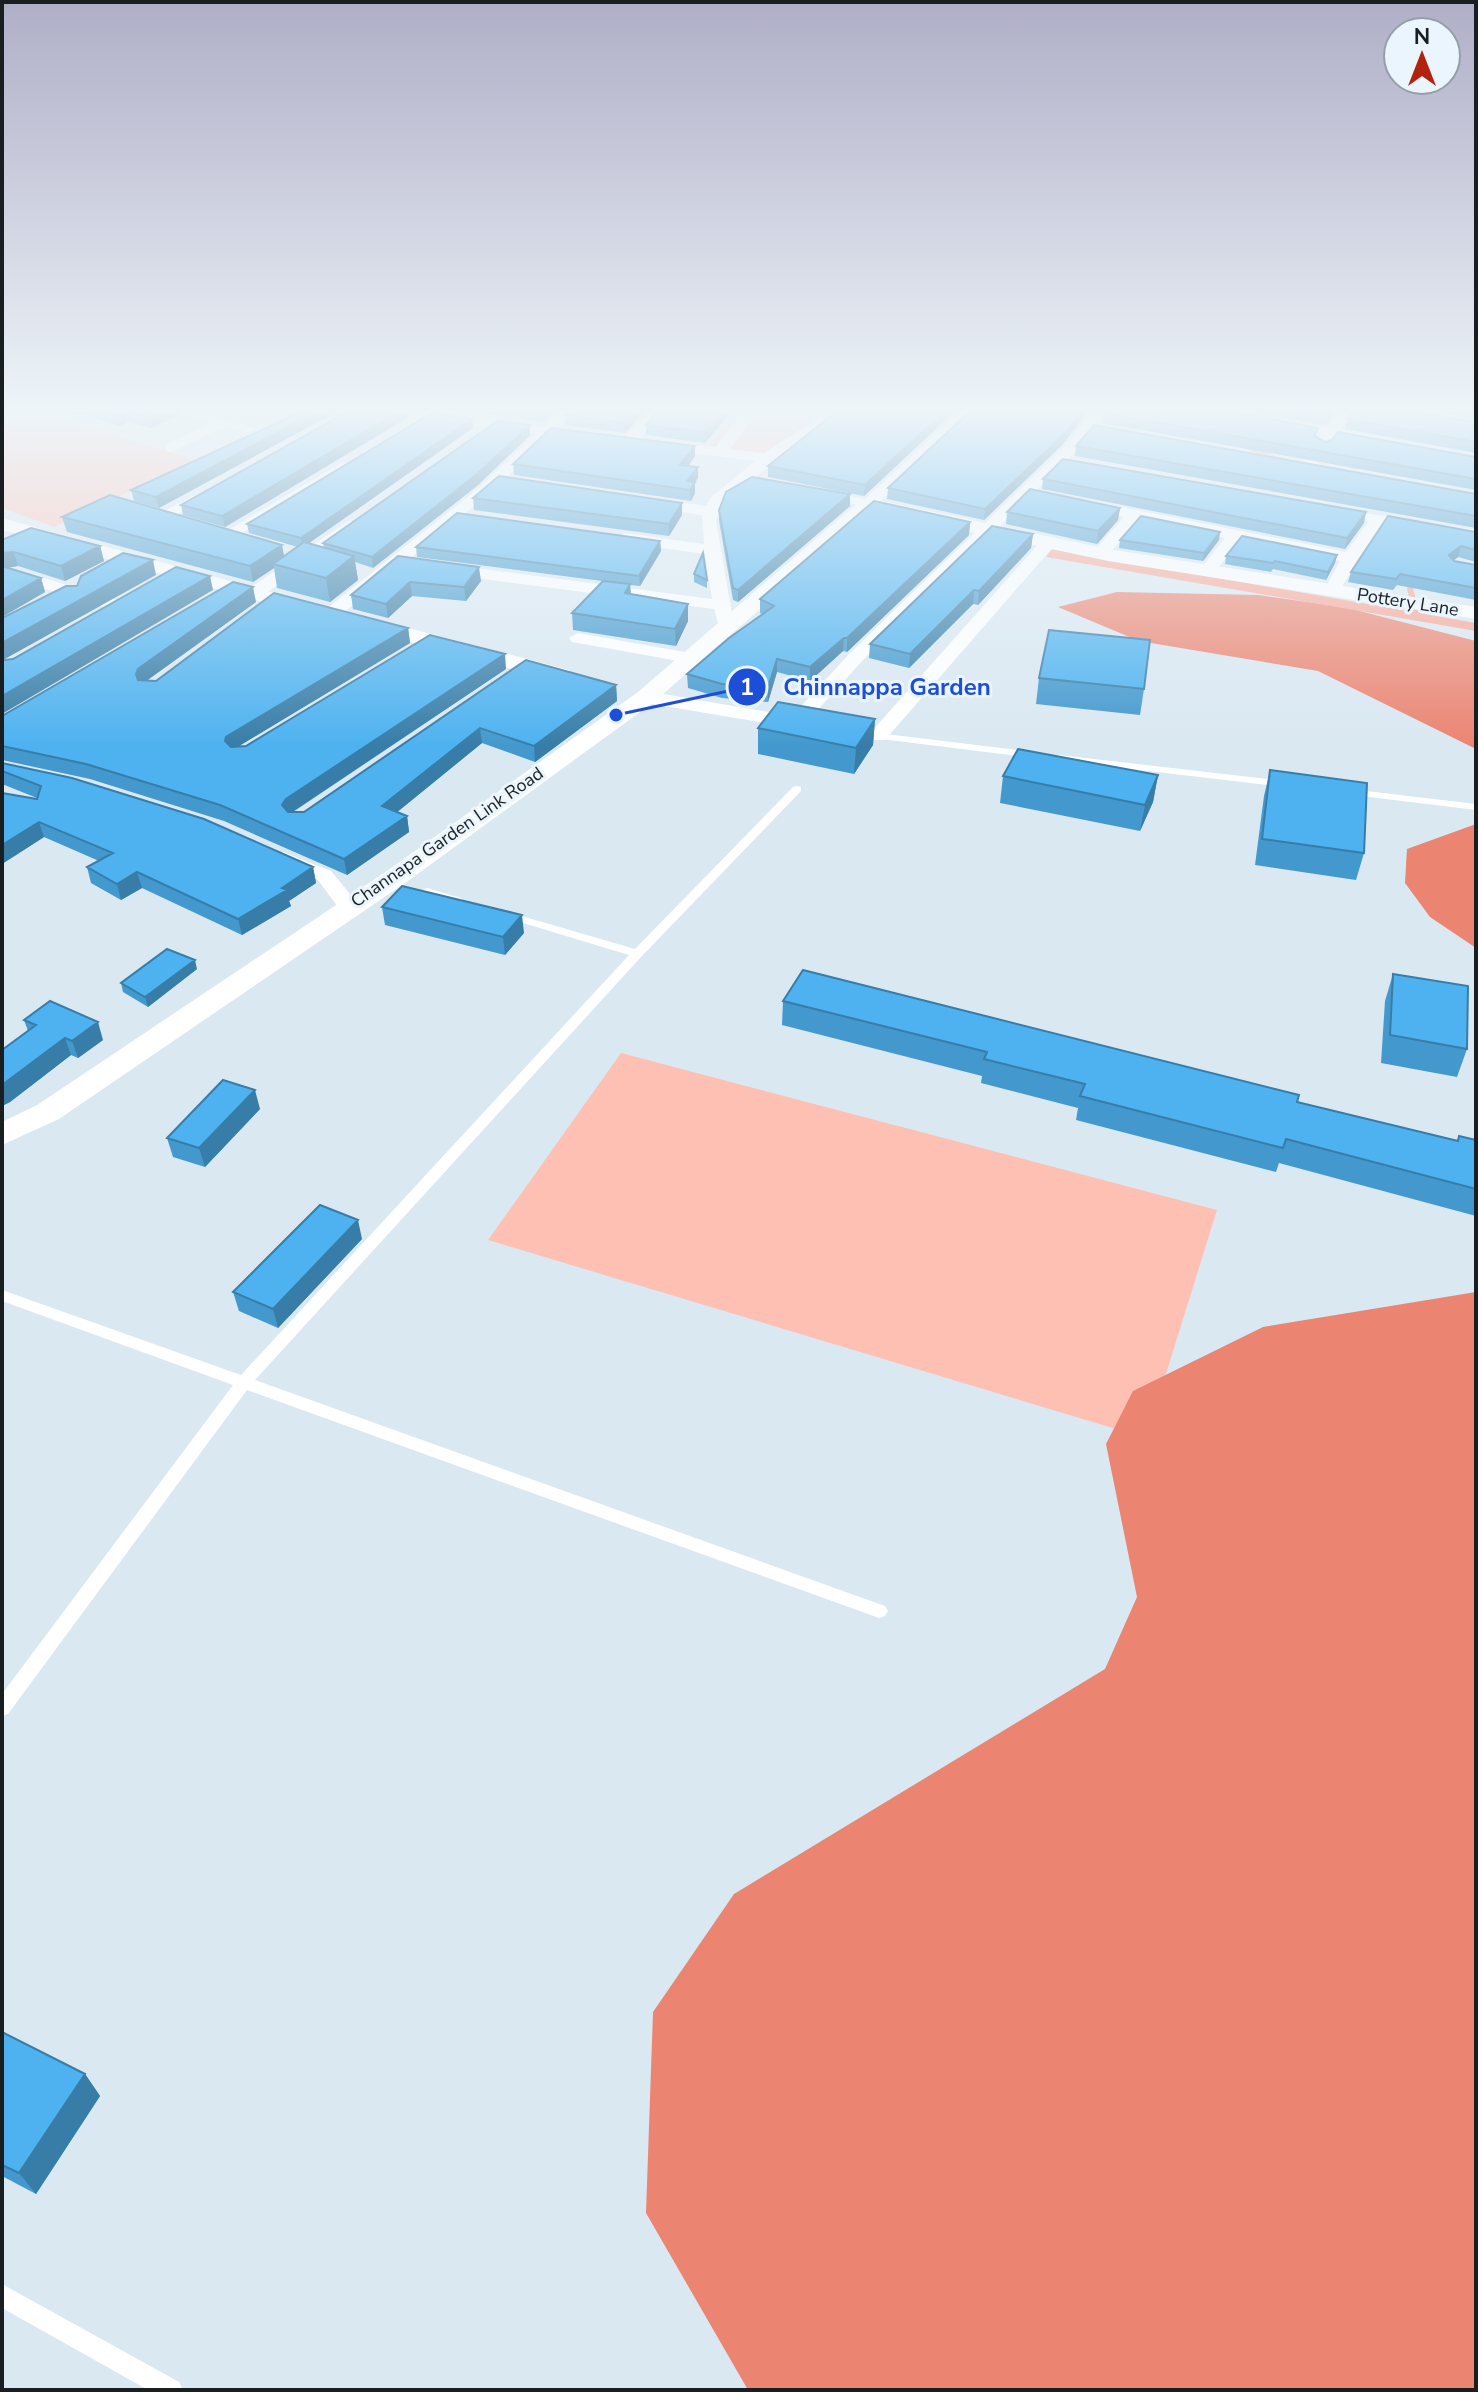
<svg xmlns="http://www.w3.org/2000/svg" width="1478" height="2392" font-family="'Nunito Sans',sans-serif">
<style>
.green{fill:#ffc0b4}
.forest{fill:#eb8572}
.water{fill:#f9a595}
.lines{fill:none;stroke-linecap:round;stroke-linejoin:round}
.stream{stroke:#f9a595;stroke-width:6}
.service{fill:#fff;fill-rule:evenodd}
.minor{fill:#fff;fill-rule:evenodd}
.tertiary{fill:#fff;fill-rule:evenodd}
.wall{fill:#4399ce}
.shaded-wall{fill:#377da8}
.building{fill:#4eb2f0;stroke:#377da8;stroke-width:2}
.labels{text-anchor:middle;dominant-baseline:central;stroke-width:6;stroke-linejoin:round;paint-order:stroke}
.far-street-label{font-size:18px;fill:#191e21;stroke:#eaf5fd}
.leader{fill:none;stroke:#1d4ed8;stroke-width:3}
.callout-dot{fill:#1d4ed8;stroke:#eaf5fd;stroke-width:3}
.mark-label{font-size:24px;text-anchor:middle;font-weight:bold;fill:#fff}
.callout-label{font-size:24px;text-anchor:middle;font-weight:bold;fill:#1d4ed8;stroke:#eaf5fd;stroke-width:6;stroke-linejoin:round;paint-order:stroke}
</style>
<rect width="100%" height="100%" fill="#dae8f2"/>
<path class="green" d="M2 411H36L196 460 54 527 2 508Z
M734 411H834L776 457 709 447Z
M621 1053 1217 1210 1146 1438 488 1240Z"/>
<path class="forest" d="M1117 592 1258 595 1344 607 1476 641V749L1318 671 1139 641 1058 607Z
M1476 824V948L1430 917 1405 883 1407 849Z
M1476 1292V2390H748L646 2213 653 2012 734 1894 1105 1669 1137 1597 1106 1444 1133 1391 1263 1327Z"/>
<path class="water" d="M1052 549 1476 623V631L1046 557Z"/>
<g class="lines">
<path class="stream" d="M1245 445 1281 462
M1415 577 1410 589 1418 617"/>
<path class="service" d="M869 732 1035 752 1040 755 1035 758 865 737 864 735Z
M1059 755 1285 781 1290 784 1285 787 1055 760 1054 758Z
M797 786 801 787V791L641 957 255 1380 885 1606 888 1611 885 1616 879 1618 247 1390 8 1714 2 1716V1694L233 1385 2 1301V1290L241 1375 629 955 500 916V912H508L635 949 793 787Z
M1349 789 1476 804V810L1345 794 1344 792Z
M427 888 461 898 463 900 457 903 423 893 421 891Z
M2 2284 179 2382 183 2390H148L2 2308Z"/>
<path class="minor" d="M172 411H198L257 429 250 433 224 427 171 452 166 451V445L210 423Z
M393 411H436L544 426 559 411H575L559 428 582 431 589 435 582 439 551 435 490 493 337 618H325L322 614 325 610 480 487 536 433 400 415Z
M649 411H664L634 444H624V438Z
M743 411H758L730 449 764 453 829 411H846L755 477 784 483V489L746 484 723 503 716 520 733 620 730 624H718L714 609 444 574 436 569 444 564 712 599 705 554 625 543 617 538 625 533 704 544 702 515 646 507 638 502 646 497 706 506 710 498 755 461 661 449 654 445 661 441 716 447Z
M960 411H976L874 507 818 499 810 494 818 489 865 499Z
M1092 411H1107L1076 451 863 660 803 726 796 728 646 703 637 697 646 691 792 716 851 652 1066 445Z
M1339 411H1354L1341 430 1375 437 1377 440 1370 444 1335 438 1314 468H1304L1301 465 1322 436 1278 427 1276 424 1283 420 1328 428Z
M343 462 348 464V470L232 539H220L218 536Z
M213 486 218 488V494L166 520 160 522 152 517Z
M1087 500 1346 552 1369 521 1324 513V507L1476 530V540L1383 524 1358 559 1338 594 1332 595 1324 590 1340 561 1239 540 1213 575 1207 576 1199 571 1225 538 1139 520 1106 557H1094L1092 554 1094 551 1124 517 1081 508V502Z
M350 520 358 525 356 528 259 598H247L244 594 247 590Z
M1048 538 1054 540V546L885 740H871L868 736 871 732 1042 540Z
M11 568 123 602 126 606 117 611 5 577 3 573 5 569Z
M578 633 690 653 699 658 690 663 572 642 569 638Z
M283 852 331 871 360 906 357 911H341L317 879 276 862 273 858 276 854Z"/>
<path class="tertiary" d="M868 498 1108 549 1476 607V619L1108 561 872 511 654 702 405 883 59 1119 2 1145V1122L37 1105 387 871 638 692 861 500Z
M2 518 317 605 321 609 310 615 2 530Z
M366 617 569 670 572 675 561 682 358 628 355 623 358 618Z"/>
</g>
<path class="wall" d="M62 411H177L178 416 150 428 128 422 119 426 81 414 77 416Z
M292 411H338L159 508 134 501 131 490 299 413Z
M464 411H554L544 422Z
M568 411H645L625 433 565 425V415Z
M658 411H732L705 443 646 435V425Z
M955 411 864 496 768 477V466Z
M1241 411H1335L1326 425Z
M1433 411H1476V420Z
M1104 413 1318 428 1316 437 1325 442 1476 457V490L1102 423Z
M407 418 225 527 183 515 181 505Z
M1347 419 1476 422V453L1345 429Z
M530 425V435L478 485 373 568 355 562 358 580 330 602 277 588 274 568 253 582 67 532 62 517 284 556 298 547 249 533 247 524 473 428 309 543 324 548 323 543Z
M1064 443 984 520 887 499 888 488Z
M695 446V456L688 466 698 478 695 482V493L691 501 514 475 513 464Z
M1076 446 1476 494V528L1075 456Z
M1043 479 1364 523 1345 549 1042 489Z
M473 498 682 515 669 536 474 510Z
M850 506 738 602 733 600 719 521V510Z
M1120 508 1118 520 1097 544 1006 524 1007 512Z
M970 522 969 535 847 652 843 651 810 681 777 672 768 702 722 698 688 688 687 674 762 614 760 613V599Z
M1476 532V562L1458 557 1453 561 1476 565V600L1397 585 1393 590 1348 582 1351 572Z
M1033 534 1031 548 978 605 973 604 909 668 869 658 870 644Z
M2 540 100 546 104 561 65 581 18 566 6 567 41 578 45 592 2 617Z
M1120 540H1219L1203 561 1119 548Z
M660 541 661 551 640 586 630 585 631 594 688 621 676 646 573 630 572 613 602 581 417 557 416 547Z
M1337 555 1335 563 1326 580 1273 569 1271 572 1225 564 1226 556Z
M398 556 481 581 466 601 412 596 388 618 353 609 351 595Z
M694 574 707 580V588L694 582Z
M256 602 146 681H156L408 628 410 643 239 746H246L506 669 293 812H304L526 660 616 685 617 701 535 762 482 743 397 812 407 816 409 832 347 875 224 821 90 779 2 760V716Z
M1039 678 1144 689 1140 715 1036 704Z
M875 719 873 745 854 774 758 754V728Z
M2 763 313 867 316 883 289 901 291 906 242 935 142 888 121 900 91 883 87 867 99 861 44 837 2 864 37 798 2 784Z
M1270 770 1364 853 1356 880 1255 865 1264 796Z
M1158 775 1153 802 1140 831 1000 803 1003 776Z
M382 907 524 933 505 955 385 925Z
M197 969 148 1007 123 992 121 983Z
M1393 974 1467 1049 1457 1077 1381 1063 1385 1001Z
M783 1001 1297 1102 1457 1141 1459 1136 1476 1140V1216L1279 1163 1276 1172 1076 1120 1078 1108 981 1083 982 1076 782 1025Z
M24 1020 103 1040 78 1058 71 1055 10 1102 2 1106V1050L28 1031Z
M260 1109 205 1167 173 1157 167 1138Z
M362 1239 278 1328 239 1311 233 1292Z
M2 2032 85 2074 100 2096 36 2194 2 2176Z"/>
<path class="shaded-wall" d="M164 411H177L178 416 150 428 148 418Z
M318 411H338L159 508 156 497Z
M400 411H407V418L225 527 222 516Z
M544 411H554L544 422Z
M635 411H645L625 433 624 423Z
M723 411H732L705 443V432Z
M945 411H955L864 496 865 485Z
M1082 411H1088L1064 443 984 520 985 509Z
M1330 411H1335L1326 425 1328 415Z
M125 412 128 422 119 426 117 416Z
M472 419 473 428 302 548 301 538Z
M530 425V435L478 485 373 568 372 557Z
M695 446V456L681 476 680 465Z
M698 467V478L689 490 687 481Z
M695 482V493L691 501 690 490Z
M850 494V506L738 602V590Z
M682 503V515L669 536V524Z
M1120 508 1118 520 1097 544 1098 531Z
M1366 512 1364 523 1345 549 1347 538Z
M970 522 969 535 847 652V638Z
M1220 532 1219 540 1203 561 1204 553Z
M1033 534 1031 548 978 605 979 591Z
M660 541 661 551 640 586 639 576Z
M282 545 285 560 273 564 274 568 253 582 250 566Z
M100 546 104 561 65 581 61 566Z
M1461 546 1458 557 1446 566 1449 555Z
M14 552 18 566 2 569V553Z
M1337 555 1335 563 1326 580 1328 572Z
M354 556 358 580 330 602 326 578Z
M153 560 156 575 3 660 2 662V643Z
M479 567 481 581 466 601 464 587Z
M210 576 213 590 2 714V696Z
M41 578 45 592 2 617V600Z
M410 582 412 596 388 618 386 604Z
M630 584 631 601 625 593Z
M253 587 256 602 142 684 139 689 136 674 138 669Z
M974 590 973 604 909 668 910 654Z
M688 604V621L676 646 675 629Z
M408 628 410 643 229 752 225 741 226 737Z
M844 638 843 651 810 681V667Z
M505 654 506 669 289 814 282 805 286 799Z
M777 659V672L768 702V688Z
M616 685 617 701 535 762 534 746Z
M875 719 873 745 854 774 856 748Z
M480 728 482 743 385 822 382 806Z
M1158 775 1153 802 1140 831 1145 805Z
M407 816 409 832 347 875 344 859Z
M39 822 44 837 2 864V845Z
M313 867 316 883 289 901 291 906 242 935 238 919Z
M137 872 142 888 121 900 117 884Z
M522 915 524 933 505 955 503 937Z
M195 960 197 969 148 1007 145 997Z
M98 1022 103 1040 78 1058 72 1041Z
M65 1038 71 1055 10 1102 2 1106V1085Z
M255 1090 260 1109 205 1167 199 1148Z
M358 1220 362 1239 278 1328 273 1309Z
M85 2074 100 2096 36 2194 19 2173Z"/>
<path class="building" d="M103 411H164L148 418 125 412 117 416Z
M303 411H318L156 497 131 490Z
M349 411H400L222 516 181 505Z
M568 411H635L624 423 565 415Z
M658 411H723L705 432 646 425Z
M837 411H945L865 485 768 466Z
M970 411H1082L1065 433 985 509 888 488Z
M1105 411H1228L1318 428 1314 436 1325 442 1332 440 1338 432 1476 457V479L1104 413Z
M1307 411H1330L1328 415Z
M1353 411H1410L1476 422V442L1347 419Z
M432 413 472 419 301 538 247 524Z
M497 421 530 425 477 474 372 557 323 543Z
M1094 425 1476 494V516L1076 446Z
M551 428 695 446 680 465 698 467 687 481 695 482 690 490 513 464Z
M1063 459 1366 512 1347 538 1043 479Z
M499 476 682 503 669 524 473 498Z
M752 477 850 494 738 590 733 588 719 510 726 492Z
M1030 489 1120 508 1098 531 1007 512Z
M110 495 282 545 250 566 62 517Z
M874 501 970 522 847 638H844L810 667 777 659 768 688 722 684 687 674 729 638 774 606 760 599Z
M457 513 660 541 639 576 416 547Z
M1141 516 1220 532 1204 553 1120 540Z
M1388 516 1476 532V550L1461 546 1449 555 1454 561 1476 565V588L1400 574 1396 579 1351 572Z
M992 526 1033 534 979 591 974 590 910 654 870 644Z
M31 528 100 546 61 566 14 552 2 553V540Z
M1242 536 1337 555 1328 572 1275 561 1273 563 1226 556Z
M304 542 354 556 326 578 273 564Z
M123 553 153 560 2 643V618L66 586H77L81 576Z
M703 553 707 580 694 574Z
M398 556 479 567 464 587 410 582 386 604 351 595Z
M2 566 41 578 2 600Z
M176 567 210 576 2 696V659L4 660 13 659Z
M603 581 630 584 625 593 688 604 675 629 572 613Z
M233 582 253 587 138 669 136 674 138 680 156 681 274 593 408 628 226 737 225 741 231 747 246 746 430 635 505 654 286 799 282 805 288 812H304L526 660 616 685 534 746 480 728 382 806 407 816 344 859 220 805 86 764 2 746V716Z
M1049 630 1150 640 1144 689 1039 678Z
M778 702 875 719 856 748 758 728Z
M1018 749 1158 775 1145 805 1003 776Z
M2 763 72 778 204 819 313 867 282 888 287 890 238 919 137 872 117 884 87 867 113 853 39 822 2 845V793L37 799 41 786 2 771Z
M1270 770 1367 783 1364 853 1262 839Z
M402 886 522 915 503 937 382 907Z
M167 949 195 960 145 997 121 983Z
M803 970 1299 1095 1297 1102 1458 1141 1459 1136 1476 1140V1189L1286 1139 1283 1148 1080 1096 1085 1084 984 1059 987 1052 783 1001Z
M1393 974 1468 986 1467 1049 1390 1035Z
M50 1001 98 1022 72 1041 65 1038 2 1085V1050L36 1025 24 1020Z
M223 1080 255 1090 199 1148 167 1138Z
M320 1205 358 1220 273 1309 233 1292Z
M2 2032 85 2074 19 2173 2 2165Z"/>
<linearGradient id="sky" x2="0" y2="1"><stop stop-color="#afaec7"/><stop offset="0.55" stop-color="#eef5f9"/><stop offset="1" stop-color="#eef5f9" stop-opacity="0"/></linearGradient>
<rect width="1478" height="746" fill="url(#sky)"/>
<g class="labels">
<g class="far-street-label">
<text transform="translate(1408 602) rotate(9)">Pottery Lane</text>
<text transform="translate(447 837) rotate(-35)">Channapa Garden Link Road</text>
</g>
</g>
<path class="leader" d="M616 715L747 687"/>
<g class="callout-dot">
<circle cx="616" cy="715" r="8"/>
<circle cx="747" cy="687" r="20"/>
</g>
<g class="mark-label">
<text x="747" y="695">1</text>
</g>
<g class="callout-label">
<text x="887" y="695">Chinnappa Garden</text>
</g>
<rect width="1478" height="2392" fill="none" stroke="#191e21" stroke-width="8"/>
<g transform="translate(1422 56)"><circle r="38" fill="#eaf5fd" stroke="#969fa5" stroke-width="2"/>
<path d="M0-6L14 30L0 20L-14 30Z" fill="#b1230e"/>
<text y="-12" font-size="22" font-weight="bold" text-anchor="middle" fill="#191e21">N</text>
</g>
</svg>
